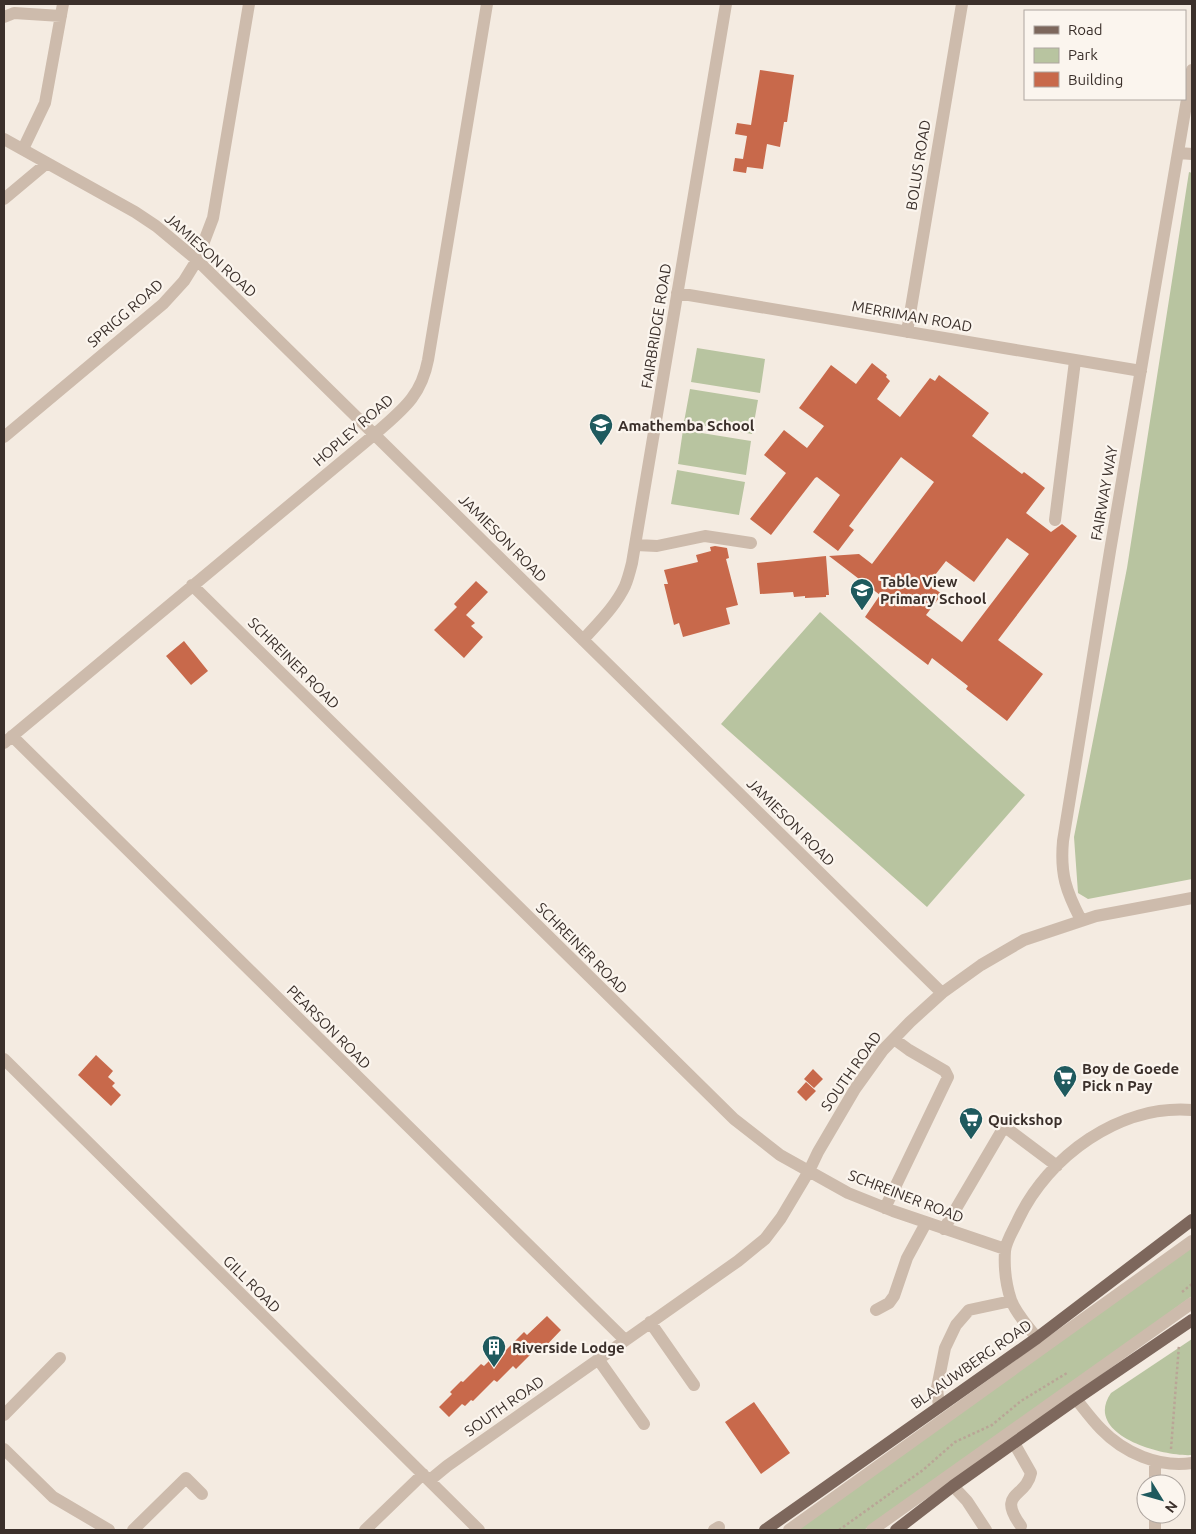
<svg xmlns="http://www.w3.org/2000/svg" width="1196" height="1534" font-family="Ubuntu,sans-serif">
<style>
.green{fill:#b8c4a0}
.building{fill:#c8694b;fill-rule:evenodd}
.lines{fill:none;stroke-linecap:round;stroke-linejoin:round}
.path{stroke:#b9a596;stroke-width:2.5;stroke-dasharray:2.5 2.5;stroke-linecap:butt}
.minor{stroke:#cdbbac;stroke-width:12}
.major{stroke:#7d675c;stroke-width:12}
.labels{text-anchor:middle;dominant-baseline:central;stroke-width:4.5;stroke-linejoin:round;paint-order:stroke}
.street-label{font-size:15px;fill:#3b302b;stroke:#fbf5ee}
.poi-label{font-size:15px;font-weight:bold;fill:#3b302b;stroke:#fbf5ee;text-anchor:start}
</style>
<rect width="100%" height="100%" fill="#f4ebe1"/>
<path class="green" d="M1189 172 1192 173V879L1088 899 1078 893 1074 837 1127 568Z
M697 348 765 359 760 393 691 382Z
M690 389 758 400 752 434 684 422Z
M683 430 751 441 746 475 678 464Z
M677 470 745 482 739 515 671 504Z
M820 612 1025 795 927 907 721 724Z
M1192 1244V1296L1073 1383 864 1530H795Z
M1192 1339V1455C1163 1457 1082 1435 1111 1393Z"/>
<path class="building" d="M760 70 794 75 787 122H784L780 147 767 144 763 169 747 167 746 173 733 171 735 158 743 159 747 136 735 134 737 123 751 125Z
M872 363 887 375 886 377 890 381 877 399 900 417 930 378 935 381 939 375 989 413 972 436 1022 474 1024 472 1045 488 1026 513 1051 532 1062 524 1077 536 998 640 1043 674 1007 721 966 689 968 686 932 658 928 665 865 617 880 595 829 556 859 554 872 564 934 482 901 457 849 526 854 530 838 551 813 532 840 495 817 477 815 478 771 535 750 519 786 473 764 455 784 430 807 448 824 426 799 408 820 380 831 365 856 384ZM1007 538 1029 554 962 642 926 615 942 594 928 584 946 561 974 582Z
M715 546 727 548 729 558 726 559 738 605 726 608 730 624 683 637 679 623 674 625 664 584H668L664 570 698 562 696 555 711 551 710 547Z
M826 556 829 595H826V597L805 598V596L794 597 793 592 760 594 757 563Z
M476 581 488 592 466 615 475 623 471 626 483 637 464 658 434 630 457 607 454 604Z
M184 641 208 671 191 685 166 656Z
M96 1055 113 1071 108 1077 115 1083 112 1086 121 1095 111 1106 78 1075Z
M813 1069 823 1079 814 1088 804 1079Z
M806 1082 816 1091 806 1101 797 1092Z
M547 1316 561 1330 541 1351 537 1348 516 1369 513 1366 497 1382 494 1380 473 1401 471 1400 465 1406 462 1404 449 1417 439 1407 452 1394 450 1392 461 1381 463 1382 481 1364 484 1366 503 1347 506 1350 524 1332 527 1335Z
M754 1402 790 1453 761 1474 725 1422Z"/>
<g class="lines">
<path class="path" d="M1182 1292 1192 1284
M1171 1449 1179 1345
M839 1530 923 1470 955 1442 992 1425 1021 1401 1067 1373"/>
<path class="minor" d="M4 17 14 13 61 16
M4 139 135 212 156 226 197 260 942 993
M23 149 45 103 63 4
M1179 153 1192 154
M4 199 47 163
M677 293 1141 371
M907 332 962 4
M4 437 163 304 184 281 197 260 213 218 249 4
M1055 520 1075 361
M636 545 657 546 705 536 751 543
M192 585 734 1119 780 1155 848 1193 893 1211 1005 1249
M583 640C598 623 615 607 625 586 628 579 630 571 632 563L726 4
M12 736 625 1340
M4 743 375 434C402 410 421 397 428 360L487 4
M1081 920C1066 891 1060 874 1063 841L1110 551 1192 70
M4 1059 479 1530
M885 1208 948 1077 945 1071 909 1050 894 1039
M944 1229 1001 1132 1005 1129 1009 1130 1057 1166
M876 1310 889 1303 894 1296 907 1258 926 1223
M650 1322 694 1385
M1037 1338C1028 1326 1016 1314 1011 1300 1006 1285 1004 1267 1005 1251 1006 1241 1014 1229 1018 1220 1048 1156 1120 1104 1192 1110
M598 1359 644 1424
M1076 1399C1084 1409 1092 1420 1101 1429 1124 1453 1159 1468 1192 1463
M939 1407 937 1388 945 1348 956 1325 969 1310 1011 1301
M4 1415 60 1358
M1014 1443 1031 1473C1026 1498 996 1492 1021 1526
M4 1449 53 1497 109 1530
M430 1480 447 1466 738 1261 765 1239 781 1218 809 1171 818 1152 855 1089 883 1050 910 1022 942 993 981 965 1024 940 1096 916 1192 898
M1155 1484V1461
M953 1486 967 1501 986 1530
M133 1530 186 1478 202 1494
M365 1530 423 1474
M714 1530 719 1527
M789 1530 1192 1241
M872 1530 1192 1303
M1155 1530V1514"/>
<path class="major" d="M765 1530 1037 1338 1192 1220
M896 1530 953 1486 1076 1399 1192 1320"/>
</g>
<defs>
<g id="school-pin" transform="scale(1.25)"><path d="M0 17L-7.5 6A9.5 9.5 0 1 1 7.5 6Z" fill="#1f5a5e" stroke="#fbf5ee"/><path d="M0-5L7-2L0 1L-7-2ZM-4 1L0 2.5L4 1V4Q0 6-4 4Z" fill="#fff"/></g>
<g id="supermarket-pin" transform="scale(1.25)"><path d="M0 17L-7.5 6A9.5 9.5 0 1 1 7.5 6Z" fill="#1f5a5e" stroke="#fbf5ee"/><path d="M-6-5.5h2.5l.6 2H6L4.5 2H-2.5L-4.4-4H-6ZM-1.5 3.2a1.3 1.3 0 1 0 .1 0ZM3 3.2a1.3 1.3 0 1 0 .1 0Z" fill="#fff"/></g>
<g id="building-pin" transform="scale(1.25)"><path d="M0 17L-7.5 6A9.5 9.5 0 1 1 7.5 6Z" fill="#1f5a5e" stroke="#fbf5ee"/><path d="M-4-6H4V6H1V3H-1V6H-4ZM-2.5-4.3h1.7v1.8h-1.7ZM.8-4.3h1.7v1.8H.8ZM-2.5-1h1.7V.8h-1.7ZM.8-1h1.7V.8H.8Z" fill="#fff"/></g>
</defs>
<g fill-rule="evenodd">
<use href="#school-pin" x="601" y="425"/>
<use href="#school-pin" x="862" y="590"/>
<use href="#supermarket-pin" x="1065" y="1077"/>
<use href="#supermarket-pin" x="971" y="1119"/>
<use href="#building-pin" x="494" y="1347"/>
</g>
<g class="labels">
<g class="street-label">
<text transform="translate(918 165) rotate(-81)">BOLUS ROAD</text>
<text transform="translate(211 255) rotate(42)">JAMIESON ROAD</text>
<text transform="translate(125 313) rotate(-41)">SPRIGG ROAD</text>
<text transform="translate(912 316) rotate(10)">MERRIMAN ROAD</text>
<text transform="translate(656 326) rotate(-81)">FAIRBRIDGE ROAD</text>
<text transform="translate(353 430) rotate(-41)">HOPLEY ROAD</text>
<text transform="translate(1104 493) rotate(-80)">FAIRWAY WAY</text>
<text transform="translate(503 538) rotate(45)">JAMIESON ROAD</text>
<text transform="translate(294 663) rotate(45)">SCHREINER ROAD</text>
<text transform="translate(791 822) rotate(45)">JAMIESON ROAD</text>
<text transform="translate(582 948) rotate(45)">SCHREINER ROAD</text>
<text transform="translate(329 1027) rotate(45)">PEARSON ROAD</text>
<text transform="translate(851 1071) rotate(-55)">SOUTH ROAD</text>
<text transform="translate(906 1196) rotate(21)">SCHREINER ROAD</text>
<text transform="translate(252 1284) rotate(45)">GILL ROAD</text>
<text transform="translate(971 1364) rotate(-35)">BLAAUWBERG ROAD</text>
<text transform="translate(504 1406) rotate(-35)">SOUTH ROAD</text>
</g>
<g class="poi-label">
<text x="618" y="425">Amathemba School</text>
<text x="880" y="581">Table View<tspan x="880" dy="17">Primary School</tspan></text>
<text x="1082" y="1068">Boy de Goede<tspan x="1082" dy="17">Pick n Pay</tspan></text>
<text x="988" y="1119">Quickshop</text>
<text x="512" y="1347">Riverside Lodge</text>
</g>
</g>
<rect width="1196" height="1534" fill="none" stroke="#3b302b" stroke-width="10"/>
<rect x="1024" y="10" width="162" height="90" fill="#fbf5ee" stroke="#aea6a0"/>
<rect x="1034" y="26" width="25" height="8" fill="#7d675c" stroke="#aea6a0"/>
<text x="1068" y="35" font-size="15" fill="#3b302b">Road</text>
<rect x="1034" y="48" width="25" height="15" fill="#b8c4a0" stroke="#aea6a0"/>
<text x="1068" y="60" font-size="15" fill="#3b302b">Park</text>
<rect x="1034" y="72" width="25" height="15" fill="#c8694b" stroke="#aea6a0"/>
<text x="1068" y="85" font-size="15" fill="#3b302b">Building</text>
<g transform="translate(1161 1499) rotate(127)"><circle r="24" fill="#fbf5ee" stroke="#aea6a0"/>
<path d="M0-4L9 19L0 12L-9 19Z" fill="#1f5a5e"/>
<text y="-8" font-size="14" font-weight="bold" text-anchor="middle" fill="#3b302b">N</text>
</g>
</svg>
